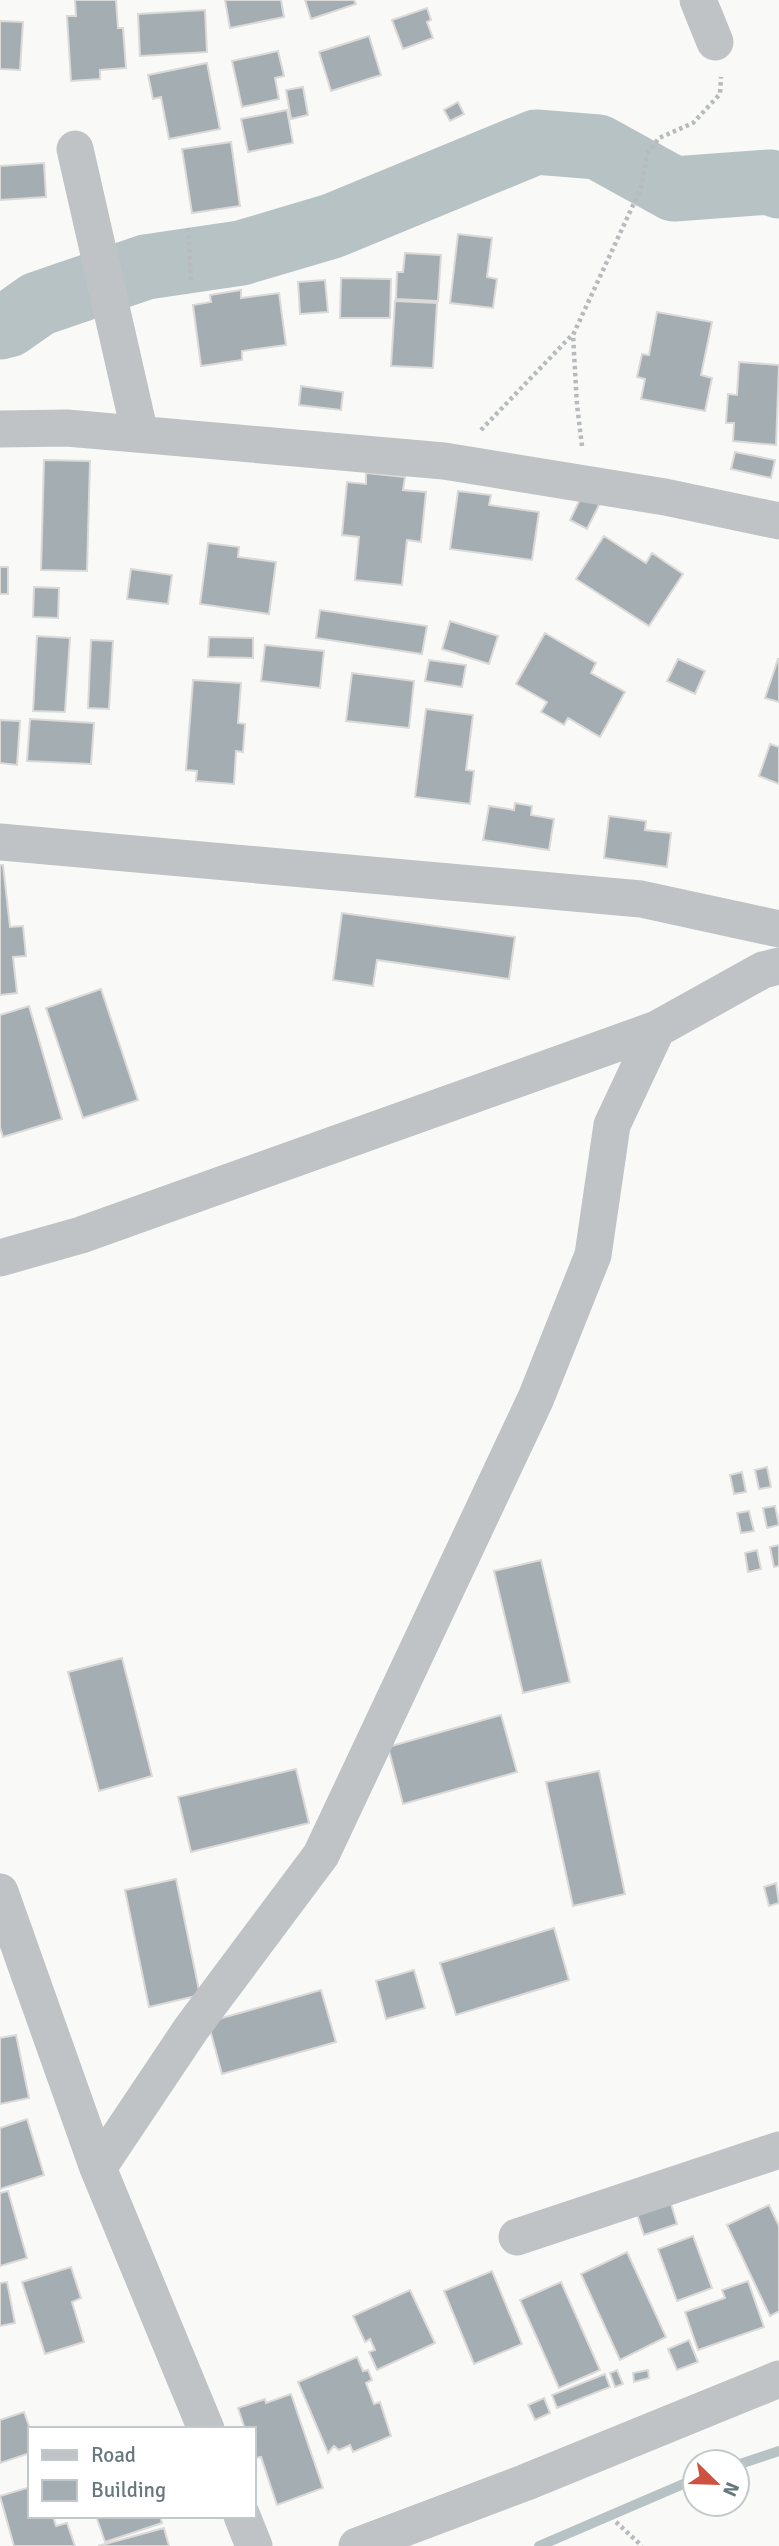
<svg xmlns="http://www.w3.org/2000/svg" width="779" height="2546" font-family="Signika,sans-serif">
<style>
.lines{fill:none;stroke-linecap:round;stroke-linejoin:round}
.stream{stroke:#b7c2c5;stroke-width:10}
.river{stroke:#b7c2c5;stroke-width:65}
.building{fill:#a4adb1;stroke:#dbdad9;stroke-width:2}
.path{stroke:#b7bbbd;stroke-width:4.5;stroke-dasharray:3.5 3.5;stroke-linecap:butt}
.minor{stroke:#bfc3c6;stroke-width:37}
</style>
<rect width="100%" height="100%" fill="#f9f9f7"/>
<g class="lines">
<path class="stream" d="M737 2465 779 2451
M539 2546 695 2479"/>
<path class="river" d="M0 327 8 325 38 304 146 267 241 253 332 226 536 142 598 147 674 189 770 182 779 186"/>
</g>
<path class="building" d="M75 0H116L118 28H123L126 68 100 70V79L71 81 67 16H76Z
M225 0H281L284 17 230 28Z
M305 0H354L356 4 311 19Z
M427 8 431 20 427 22 433 38 403 49 392 20Z
M205 10 207 52 140 56 138 14Z
M0 21 23 22 20 70 0 69Z
M369 36 381 75 331 91 319 52Z
M278 51 284 76 275 78 279 99 242 107 232 61Z
M207 63 220 129 169 139 161 97 153 99 148 75Z
M303 87 308 115 291 119 286 90Z
M458 102 464 114 450 121 444 110Z
M287 110 293 143 248 152 241 119Z
M231 142 240 206 192 213 182 149Z
M44 163 46 197 0 200V166Z
M458 234 492 238 487 277 497 279 493 308 450 303Z
M405 253 441 255 438 301 396 299 397 272H403Z
M341 278 391 279 390 318H340Z
M325 280 328 312 300 314 298 282Z
M241 290V298L279 293 286 345 242 351V360L201 366 193 305 211 302 210 295Z
M395 301 437 303 433 368 391 366Z
M657 312 712 322 701 375 712 378 705 411 641 399 645 379 637 377 642 354 649 355Z
M739 362 779 365 776 445 733 441 734 423H726L728 394 737 395Z
M301 386 343 392 341 410 299 405Z
M735 452 775 460 771 478 731 469Z
M44 460 90 461 87 571 41 570Z
M366 473 405 477 403 490 426 492 421 542 407 540 402 585 355 580 359 537 342 535 347 482 366 484Z
M458 491 491 495 489 505 539 512 532 560 450 549Z
M583 493 601 501 587 529 570 520Z
M604 536 646 563 652 553 683 574 649 626 576 579Z
M208 543 239 547 238 557 276 562 269 614 200 604Z
M0 567H8V594H0Z
M131 569 172 575 168 604 127 599Z
M34 587 59 588 58 618 33 617Z
M320 610 427 626 422 654 316 638Z
M450 621 498 636 489 664 442 649Z
M545 633 596 663 591 673 625 692 600 737 568 718 564 725 541 712 547 702 516 684Z
M37 636 70 638 65 712 33 711Z
M209 637 253 638V658L208 657Z
M91 640 113 641 109 709 88 708Z
M265 645 324 651 320 688 261 681Z
M678 659 705 671 695 694 667 681Z
M778 659H779V702L765 698Z
M429 660 466 665 462 687 425 681Z
M352 673 414 681 409 728 346 721Z
M193 680 241 683 238 723 245 724 243 752 236 751 234 784 196 781 197 771 186 770Z
M426 709 473 715 466 770 474 771 470 804 415 797Z
M30 719 94 723 91 764 27 761Z
M0 720 20 721 17 765 0 763Z
M770 744 779 747V784L759 776Z
M515 803 532 806 531 815 554 819 549 850 483 840 489 806 514 810Z
M609 816 646 821 645 830 671 833 667 867 604 858Z
M0 865H3L10 927 23 926 26 956 13 957 17 993 0 995Z
M342 913 515 937 509 979 377 960 373 986 333 980Z
M101 989 138 1100 83 1118 46 1008Z
M29 1006 62 1119 3 1137 0 1127V1015Z
M767 1467 771 1487 759 1489 755 1470Z
M742 1472 746 1492 734 1494 730 1475Z
M775 1506 779 1525 767 1528 763 1508Z
M749 1511 754 1531 741 1533 737 1513Z
M779 1545V1566L774 1567 770 1547Z
M757 1550 761 1569 748 1572 745 1553Z
M541 1560 570 1682 523 1693 494 1571Z
M122 1658 152 1776 99 1791 68 1672Z
M501 1715 517 1772 403 1804 388 1747Z
M296 1769 309 1823 191 1852 178 1797Z
M599 1771 625 1894 573 1906 546 1782Z
M176 1879 200 1995 149 2007 125 1890Z
M776 1883 779 1903 769 1906 764 1887Z
M554 1928 569 1980 456 2015 440 1963Z
M414 1970 425 2008 386 2019 376 1981Z
M321 1990 336 2042 222 2074 208 2022Z
M16 2035 29 2098 0 2104V2038Z
M27 2119 44 2175 0 2189V2128Z
M8 2191 27 2258 0 2266V2193Z
M669 2197 677 2224 644 2235 635 2208Z
M769 2205 779 2226V2311L770 2316 727 2225Z
M693 2236 712 2288 677 2301 658 2249Z
M627 2252 666 2337 620 2360 581 2274Z
M71 2267 81 2298 72 2302 84 2342 45 2354 22 2282Z
M492 2271 522 2344 474 2364 444 2291Z
M748 2281 764 2327 698 2350 685 2312 725 2298 722 2290Z
M7 2282 15 2323 0 2326V2283Z
M561 2282 600 2370 559 2388 520 2300Z
M410 2290 435 2343 377 2370 369 2352 375 2350 370 2339 365 2342 353 2316Z
M689 2340 698 2362 677 2370 668 2349Z
M357 2357 363 2371 368 2370 372 2380 366 2383 374 2404 380 2402 391 2436 353 2452 350 2445 339 2450 334 2446 328 2453 298 2382Z
M617 2370 623 2384 615 2387 610 2373Z
M648 2370 649 2378 634 2382 633 2373Z
M605 2374 610 2387 557 2408 552 2395Z
M291 2394 323 2488 277 2505 261 2457 256 2458 254 2453V2429H245L238 2408 265 2399 266 2403Z
M544 2398 550 2413 535 2420 528 2405Z
M24 2412 30 2429V2453L0 2463V2420Z
M30 2487V2516H53L56 2526 67 2523 75 2546H14L0 2496Z
M96 2516H160L162 2523 105 2542Z
M164 2528 169 2546H98Z"/>
<g class="lines">
<path class="path" d="M188 228 191 281
M481 430 572 335
M582 446 577 405 573 335 641 188 647 154 659 138 693 123 720 94 721 77
M616 2522 642 2546"/>
<path class="minor" d="M698 0 715 42
M75 149 140 434
M0 429 67 428 444 461 665 497 779 521
M0 842 641 899 779 929
M0 1258 81 1235 657 1029 763 970 779 966
M0 1892 98 2168 206 2429
M98 2168 191 2029 321 1855 536 1398 593 1255 612 1125 657 1029
M517 2237 779 2150
M242 2516 254 2546
M357 2546 524 2483 779 2379"/>
</g>
<rect x="28" y="2427" width="228" height="91" fill="#ffffff" stroke="#c2c9cb" stroke-width="2"/>
<rect x="42" y="2450" width="35" height="10" fill="#bfc3c6" stroke="#c2c9cb" stroke-width="2"/>
<text x="91" y="2462" font-size="21" fill="#67777e">Road</text>
<rect x="42" y="2480" width="35" height="21" fill="#a4adb1" stroke="#c2c9cb" stroke-width="2"/>
<text x="91" y="2497" font-size="21" fill="#67777e">Building</text>
<g transform="translate(716 2483) rotate(113)"><circle r="33" fill="#ffffff" stroke="#c2c9cb" stroke-width="2"/>
<path d="M0-5L12 26L0 18L-12 26Z" fill="#ce5242"/>
<text y="-10" font-size="19" font-weight="bold" text-anchor="middle" fill="#67777e">N</text>
</g>
</svg>
